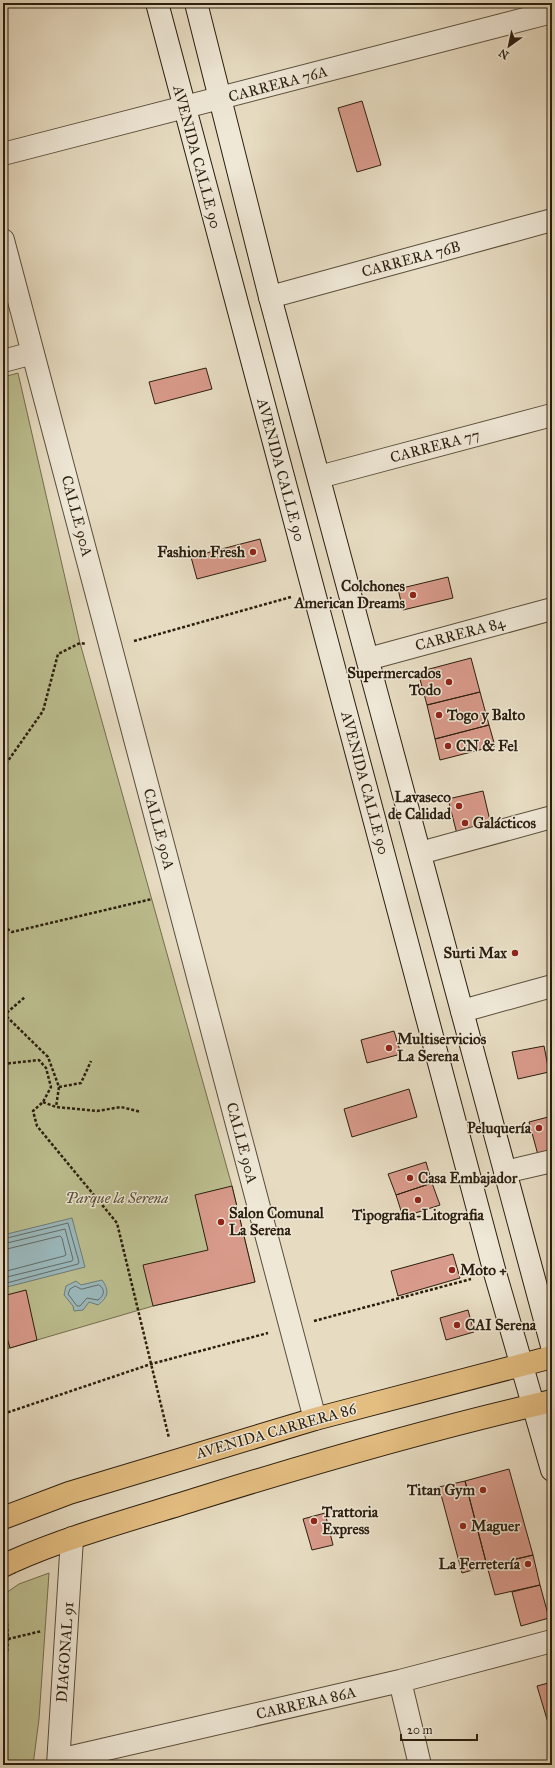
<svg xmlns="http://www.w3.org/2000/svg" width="555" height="1768" font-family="'IM FELL Great Primer',serif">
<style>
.green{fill:#bcbe8f;stroke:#746e4e}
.water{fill:#9bb9bd;stroke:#6e7b77}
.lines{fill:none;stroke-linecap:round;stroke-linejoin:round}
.shore{stroke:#636c66;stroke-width:1}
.building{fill:#d89a8a;stroke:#2b1e0e}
.street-casing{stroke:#5a4e3b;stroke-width:24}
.secondary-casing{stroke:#2b1e0e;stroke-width:24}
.primary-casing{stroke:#2b1e0e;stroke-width:24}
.path{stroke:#2b1e0e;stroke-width:2.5;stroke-dasharray:3 2;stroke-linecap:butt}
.street{stroke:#efe8d7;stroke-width:22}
.secondary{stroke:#efe8d7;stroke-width:22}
.primary{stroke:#e4be81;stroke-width:22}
.primary-bridge-casing{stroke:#2b1e0e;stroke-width:24;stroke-linecap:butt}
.primary-bridge{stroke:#e4be81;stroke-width:22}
.poi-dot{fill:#8f2418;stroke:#efe8d7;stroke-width:1.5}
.labels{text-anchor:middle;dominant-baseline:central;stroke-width:3;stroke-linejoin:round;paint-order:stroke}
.street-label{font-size:15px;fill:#2b1e0e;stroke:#efe8d7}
.poi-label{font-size:15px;font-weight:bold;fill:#2b1e0e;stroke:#efe8d7;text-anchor:start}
.park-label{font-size:15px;font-style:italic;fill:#564e35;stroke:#efe8d7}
</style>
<rect width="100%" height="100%" fill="#e7dcc2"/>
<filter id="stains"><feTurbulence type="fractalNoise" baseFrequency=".005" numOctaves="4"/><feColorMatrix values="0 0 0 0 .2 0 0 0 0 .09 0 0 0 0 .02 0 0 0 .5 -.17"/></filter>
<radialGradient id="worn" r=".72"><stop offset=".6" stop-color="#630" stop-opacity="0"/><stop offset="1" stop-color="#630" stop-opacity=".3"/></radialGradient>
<path class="green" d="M18 373 80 643 232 1186 255 1282 153 1306 3 1350V377Z
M49 1573 39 1719 33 1765H3V1595L19 1584Z"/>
<path class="water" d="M72 1218 85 1267 3 1288V1235Z
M102 1280C110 1291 108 1297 98 1305L89 1302 83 1310 74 1311 73 1306 64 1295 66 1286 76 1281 81 1285Z"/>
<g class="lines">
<path class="shore" d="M3 1239 68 1223 79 1262 78 1264 3 1284
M3 1244 65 1229 73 1259 72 1261 3 1278
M3 1250 60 1236 62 1238 66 1255 64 1256 3 1272
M99 1285C106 1289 104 1296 98 1300L87 1298 80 1306H77L68 1294 70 1289 75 1286 81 1289Z"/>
</g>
<path class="building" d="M362 101 381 165 357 172 338 108Z
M206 368 212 389 155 404 149 382Z
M260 539 266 561 197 579 191 557Z
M448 577 453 598 403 610 398 589Z
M471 658 480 692 427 705 418 672Z
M480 692 489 725 435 739 427 705Z
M489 725 495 746 440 760 435 739Z
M483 791 491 825 457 834 448 799Z
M394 1031 401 1054 367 1063 361 1040Z
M544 1046 549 1072 518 1079 512 1052Z
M409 1089 417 1117 352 1137 344 1109Z
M552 1116V1151L538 1155 529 1122Z
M426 1162 432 1183 396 1195 388 1174Z
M432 1183 440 1205 403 1217 396 1195Z
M232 1186 255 1282 153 1306 143 1265 208 1250 195 1195Z
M453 1254 460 1278 398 1296 391 1271Z
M26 1290 37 1340 10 1348 3 1324V1296Z
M468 1310 474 1332 446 1340 440 1318Z
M509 1469 533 1555 487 1566 465 1481Z
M465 1481 487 1566 462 1573 439 1487Z
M325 1513 333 1545 312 1550 303 1519Z
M533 1555 540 1585 495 1595 487 1566Z
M540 1585 549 1618 521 1626 512 1592Z
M552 1682V1725L549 1726 537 1686Z"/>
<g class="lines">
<g class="street-casing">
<path id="street" d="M3 154 552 12
M3 240 315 1419
M270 297 552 220
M3 361 33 353
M319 477 552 415
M368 659 552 609
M420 853 552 817
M462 1011 552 986
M505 1172 552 1161
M400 1681 420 1765
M59 1760 400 1681 552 1641
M58 1765 72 1538"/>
</g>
<g class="secondary-casing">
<path id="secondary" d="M157 3 495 1273 552 1470
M196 3 270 297 552 1346"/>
</g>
<g class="primary-casing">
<path id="primary" d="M3 1518 69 1493 315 1419 552 1357
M11 1562C72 1535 137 1518 200 1498 316 1462 433 1428 552 1401"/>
</g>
<path class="path" d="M134 641 291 597
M3 768 43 711 58 654 80 643 86 644
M3 926 12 932 152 899
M3 1013 48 1057 59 1087 56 1107
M3 1016 25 997
M3 1064 39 1060 46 1068 51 1087 43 1102 33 1111 37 1126 117 1223 169 1438
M59 1087 81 1083 91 1061
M43 1102 56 1107 97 1111 121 1107 141 1112
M314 1321 471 1279
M3 1414 151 1364 268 1333
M8 1639 42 1631
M3 1686 5 1681 8 1639 5 1589"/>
<use href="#street" class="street"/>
<use href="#secondary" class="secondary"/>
<use href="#primary" class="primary"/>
<g class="primary-bridge-casing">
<path id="primary-bridge" d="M3 1566 11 1562"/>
</g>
<use href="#primary-bridge" class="primary-bridge"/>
</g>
<g class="poi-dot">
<circle cx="253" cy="552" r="4"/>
<circle cx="413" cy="595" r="4"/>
<circle cx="449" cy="682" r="4"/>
<circle cx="439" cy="715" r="4"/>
<circle cx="448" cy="746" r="4"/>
<circle cx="459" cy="806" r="4"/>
<circle cx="465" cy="823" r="4"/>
<circle cx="515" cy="953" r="4"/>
<circle cx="389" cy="1048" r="4"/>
<circle cx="539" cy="1128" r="4"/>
<circle cx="410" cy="1178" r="4"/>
<circle cx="418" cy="1200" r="4"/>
<circle cx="221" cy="1222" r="4"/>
<circle cx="452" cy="1270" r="4"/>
<circle cx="457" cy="1325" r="4"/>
<circle cx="483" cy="1490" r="4"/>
<circle cx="314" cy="1521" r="4"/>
<circle cx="463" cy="1526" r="4"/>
<circle cx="528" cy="1564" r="4"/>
</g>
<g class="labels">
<g class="street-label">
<text transform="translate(278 84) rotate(-15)">CARRERA 76A</text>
<text transform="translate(197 157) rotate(75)">AVENIDA CALLE 90</text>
<text transform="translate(411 259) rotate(-15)">CARRERA 76B</text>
<text transform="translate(435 446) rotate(-15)">CARRERA 77</text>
<text transform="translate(281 470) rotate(75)">AVENIDA CALLE 90</text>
<text transform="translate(77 516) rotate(75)">CALLE 90A</text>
<text transform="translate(460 634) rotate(-15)">CARRERA 84</text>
<text transform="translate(365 783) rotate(75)">AVENIDA CALLE 90</text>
<text transform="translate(159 829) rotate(75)">CALLE 90A</text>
<text transform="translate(242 1143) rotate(75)">CALLE 90A</text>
<text transform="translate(276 1431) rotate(-16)">AVENIDA CARRERA 86</text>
<text transform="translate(65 1652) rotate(-86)">DIAGONAL 91</text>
<text transform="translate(306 1703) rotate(-13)">CARRERA 86A</text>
</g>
<g class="poi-label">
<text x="245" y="552" text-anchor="end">Fashion Fresh</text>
<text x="405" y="586" text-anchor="end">Colchones<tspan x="405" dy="17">American Dreams</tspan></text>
<text x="441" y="673" text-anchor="end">Supermercados<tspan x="441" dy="17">Todo</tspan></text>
<text x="447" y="715">Togo y Balto</text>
<text x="456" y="746">CN &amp; Fel</text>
<text x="451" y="797" text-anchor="end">Lavaseco<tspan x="451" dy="17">de Calidad</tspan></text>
<text x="473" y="823">Galácticos</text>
<text x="507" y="953" text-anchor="end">Surti Max</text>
<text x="397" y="1039">Multiservicios<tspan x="397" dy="17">La Serena</tspan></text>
<text x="531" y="1128" text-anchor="end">Peluquería</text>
<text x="418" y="1178">Casa Embajador</text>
<text x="229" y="1213">Salon Comunal<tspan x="229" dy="17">La Serena</tspan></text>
<text x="418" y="1215" text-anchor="middle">Tipografia-Litografia</text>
<text x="460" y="1270">Moto +</text>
<text x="465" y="1325">CAI Serena</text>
<text x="475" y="1490" text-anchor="end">Titan Gym</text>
<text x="322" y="1512">Trattoria<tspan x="322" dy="17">Express</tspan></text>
<text x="471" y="1526">Maguer</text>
<text x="520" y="1564" text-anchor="end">La Ferretería</text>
</g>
<g class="park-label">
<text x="117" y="1198">Parque la Serena</text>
</g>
</g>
<rect width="555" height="1768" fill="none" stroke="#e7dcc2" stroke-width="16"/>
<rect x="4" y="4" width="547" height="1760" fill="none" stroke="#2b1e0e" stroke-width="2"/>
<rect x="8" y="8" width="539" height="1752" fill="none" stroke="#2b1e0e"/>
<g transform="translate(509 46) rotate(213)" stroke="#efe8d7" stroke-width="3" paint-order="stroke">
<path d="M0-3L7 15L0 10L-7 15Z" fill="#2b1e0e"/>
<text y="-6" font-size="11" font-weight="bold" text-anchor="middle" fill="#2b1e0e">N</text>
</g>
<path d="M401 1734v6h76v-6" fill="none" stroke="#2b1e0e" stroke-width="2"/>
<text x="407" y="1734" font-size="12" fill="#2b1e0e" stroke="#efe8d7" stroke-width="3" paint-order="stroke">20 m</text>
<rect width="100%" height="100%" filter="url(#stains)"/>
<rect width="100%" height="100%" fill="url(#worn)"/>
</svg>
